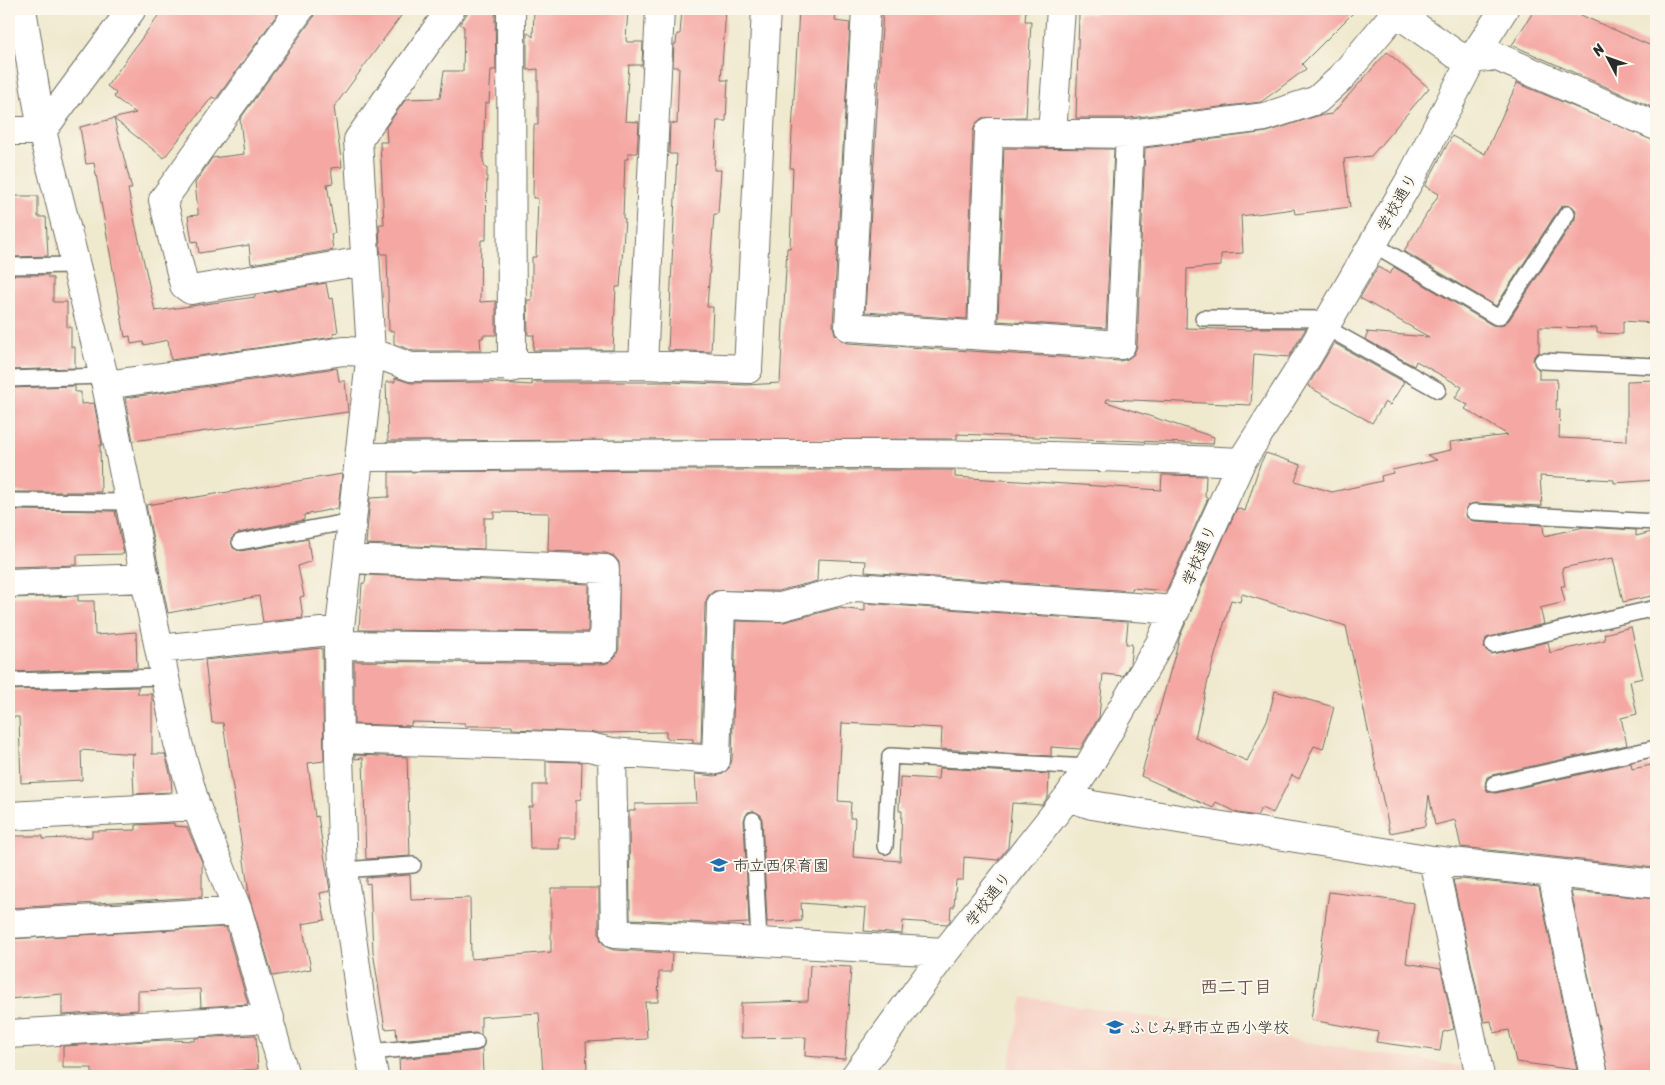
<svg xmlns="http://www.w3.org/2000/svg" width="1665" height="1085" font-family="Sriracha,'Klee One',sans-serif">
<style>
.built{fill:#f6d1c5}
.building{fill:#f5a7a3}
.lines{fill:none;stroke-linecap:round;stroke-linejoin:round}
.service-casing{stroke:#706e64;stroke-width:18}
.minor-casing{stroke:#706e64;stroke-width:30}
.tertiary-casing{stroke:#706e64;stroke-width:30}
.service{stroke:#fff;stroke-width:15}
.minor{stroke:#fff;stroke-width:28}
.tertiary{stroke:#fff;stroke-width:28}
.labels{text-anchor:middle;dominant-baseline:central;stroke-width:4;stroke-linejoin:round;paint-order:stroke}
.street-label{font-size:16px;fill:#2b2b2b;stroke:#fbf7ec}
.poi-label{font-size:16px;fill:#2b2b2b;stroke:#fbf7ec;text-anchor:start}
.neighbourhood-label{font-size:18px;font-weight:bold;fill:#725655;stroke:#fbf7ec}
</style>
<rect width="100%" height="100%" fill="#fbf7ec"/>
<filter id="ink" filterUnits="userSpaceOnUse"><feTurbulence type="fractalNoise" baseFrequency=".02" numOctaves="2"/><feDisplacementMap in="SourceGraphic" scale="10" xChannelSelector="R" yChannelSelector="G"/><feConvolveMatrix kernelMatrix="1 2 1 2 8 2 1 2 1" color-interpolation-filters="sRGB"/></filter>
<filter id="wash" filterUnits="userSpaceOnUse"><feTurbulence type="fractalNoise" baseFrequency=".0096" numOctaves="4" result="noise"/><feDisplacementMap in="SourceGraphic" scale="20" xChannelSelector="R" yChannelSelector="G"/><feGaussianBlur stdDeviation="1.12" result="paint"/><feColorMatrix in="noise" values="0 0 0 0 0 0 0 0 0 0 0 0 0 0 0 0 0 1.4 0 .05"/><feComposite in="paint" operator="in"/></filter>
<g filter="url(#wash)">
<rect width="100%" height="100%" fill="#efe9ce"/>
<path class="built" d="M1023 997 1465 1067 1467 1076H1007Z"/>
<g id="blocks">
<path class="building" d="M163 9H281L216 99 212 97 164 158 114 119 132 189H128L131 205 155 311 255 297V295L326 283 329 299 333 298 338 332 333 333 334 337 171 360 168 340 144 345 143 342 131 344 130 336 125 337 94 163 86 164 80 127 136 113 114 97 116 93 107 86Z
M315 9H406L334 107 342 167 331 168 333 183 327 184 335 233 331 234 333 250 251 264 249 245 199 253 197 241 192 242 188 216 198 215V210L195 183 212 158 244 154 240 119 313 18Z
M470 9H492L495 11 496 70H491L489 103H485L483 159 485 168H487L486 240H481L480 302 496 301V335H483V338H480L481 351H414L394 344V331H389L387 254H381L380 249 379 224H384L380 142H387L386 127 406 99 440 98 444 71H463L464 27 460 24Z
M534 9H628L626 40 627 42H643L642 65H629L625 121 639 122 637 153H628V159H625L623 218 625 219 620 287H616L613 350H533L534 335H528L527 300H532V257H536L538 198H533L534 125H538V69L527 70V32L533 37Z
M682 9H726L721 80H728L726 121H717L714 170H721L718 214H714L707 307H713L711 352 668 350 677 154H669L670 123 677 124 679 67H673L674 44H676L677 34H680Z
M799 9H836L835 21 850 23 833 326 835 334 841 340 848 343 1120 361 1128 359 1134 354 1137 346 1145 148 1267 132 1317 116 1332 114 1387 52 1429 88 1371 156 1344 159 1350 207 1295 214 1294 209 1241 216 1243 253 1221 254V266L1187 269 1186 328 1252 330V328H1306L1289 357 1254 354 1251 405 1107 399 1106 402 1214 437 1213 444 957 434V439L388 441 386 382H395V378L411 383 481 382 532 385V382H667L747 385 780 383 787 248H790L793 168H790Z
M1026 9 1025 21H1031L1026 117 982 118 976 123 973 131 967 319 865 312 883 10Z
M1095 9H1357L1302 64 1306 69 1261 102 1129 118H1076L1079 13 1094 14Z
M1535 9H1567L1656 48V109L1512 45Z
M1517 83 1656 141V314H1654L1653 323 1623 321V334L1597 333V328L1539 327V352L1534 356 1533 361 1539 370V379H1557L1556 410H1560L1559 438 1627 441V381L1656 380V480L1614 483V480L1540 476 1542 506 1474 503 1466 507 1465 516 1473 521 1543 525 1544 536 1584 527 1636 530V536L1656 531V595L1623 602 1613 558 1562 568 1565 586H1561L1565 602 1540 608 1544 624 1486 638 1484 648 1491 654 1548 642 1550 653 1605 640 1604 634 1631 627 1643 678 1630 681 1637 714 1621 718 1627 745 1492 775 1487 777 1485 786 1487 791 1496 793 1631 763 1632 769 1656 764V868L1461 847 1455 820 1435 825 1429 795 1425 826 1390 833 1346 626 1242 594 1240 602 1231 600 1209 676 1195 738 1247 761 1268 718 1275 691 1334 707 1323 749 1314 746 1299 779 1292 775 1273 813 1261 808 1257 816 1238 813 1216 802 1213 808 1141 776 1180 636 1237 508 1245 511 1260 464 1266 453 1301 465 1295 481 1332 492 1382 481 1381 476 1393 473 1392 470 1437 460 1427 455 1451 450 1450 442 1508 435 1465 409 1468 405 1455 398 1462 387 1416 361 1414 366 1365 339 1368 333 1366 332 1429 337 1360 298 1378 267 1390 274 1394 267 1492 325 1501 326 1509 320 1575 219 1576 210 1572 206 1563 205 1559 209 1496 306 1404 251 1439 194 1425 186 1452 136 1485 154Z
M1004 148 1114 149 1106 328 998 321Z
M9 196H38V217H46L48 256 9 257Z
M9 275H48V278H53V302H67V327H71V347H75V368L9 370Z
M1334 343 1404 382 1390 405 1385 402 1372 423 1308 386Z
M337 368 339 381H345L348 412 133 441 125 398Z
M75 386V392H81V404L94 403 102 445H100L101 492H9V388Z
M690 470H955V477L1161 490 1162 475 1206 476 1205 497 1208 498 1166 591 1132 588V591L865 572 866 561 818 559 817 581 778 591H714L708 596 705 604 701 743H693V739L666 738V732L600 733 512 729V726H465V723L411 722V726L354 724V661L603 664 610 662 616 656 619 648V562L614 556 606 553 548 551 549 513 494 512V518H484V549L366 544 370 498 389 497V472Z
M342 474 338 508 304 515V520L238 533 231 539 233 548 241 551 308 539 311 561 298 566 304 596 300 597 303 618 263 622 259 596 168 613 146 505Z
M9 510 115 511 124 554 77 555V565L9 567Z
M366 575 589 584 588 632 359 630 362 583H365Z
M78 596V601H94L95 635 136 632 137 668 9 672V598Z
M865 603 1128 622 1126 644H1132L1130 664 1123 676 1103 674 1099 717 1080 749 1051 747V756L941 749 942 728 842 723 838 801 851 802 850 818H855L853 857 900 861 902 811H899L900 777 938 779 939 768 1049 774 1048 797 1042 805 1012 803 1008 847 998 860 964 857 963 880H956L954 907H951L950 921 947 924 903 921 902 934 864 931 866 908 801 903 802 921 767 922 762 820 761 815 753 811 748 812 744 820 749 923 727 924 630 919 629 811H635V804L697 803 695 774 715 776 723 774 729 768 732 760 736 621 784 622 838 608 865 611Z
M322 648 324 761 308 763 315 817 318 816 330 891 320 893 325 920 302 924 311 969 273 976 250 900 223 723H212L205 660Z
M138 687V694H152V754H165L171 777 172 792 134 794 132 754H135L81 750 82 780 21 783 19 717H9V690Z
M355 755 407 757 410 856 366 859 363 758 355 759Z
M546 761 582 762 581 799 576 800V838H559V849H530L529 807H533V785H546Z
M174 823V826L187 827 202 862V897L9 908 10 836H43V839L92 837V831L136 830V825Z
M410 875 411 900 470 898 471 959 551 952V888H599V934L601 941 606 947 614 950 672 953 671 972H659L658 1002H645L647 1039 586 1042 587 1071 543 1074 539 1013 481 1017V1035L475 1033 397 1040 396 1028 385 1029 373 951 370 883 366 884V878Z
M1461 879 1539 887 1577 1070 1516 1062 1509 1030 1494 1033 1491 1021 1484 1022 1453 880Z
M1571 891 1656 899V1076H1609Z
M1329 892 1414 903 1406 963 1441 969 1454 1029 1443 1032 1440 1051 1376 1042 1378 1032 1311 1020Z
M226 927 248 1004 201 1007 200 989 138 991V1010L62 1015V994L9 999V939Z
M810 965 851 967 845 1059 805 1056 806 1037 741 1038V1003L808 1001Z
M256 1035 258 1069 228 1071 229 1076H92V1068H63V1046L165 1040 195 1041V1038Z
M482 1049 483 1076H400L399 1059 477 1051Z"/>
</g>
</g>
<g filter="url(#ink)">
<use href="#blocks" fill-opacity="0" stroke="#706e64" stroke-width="1"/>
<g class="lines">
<g class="service-casing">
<path id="service" d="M1373 244 1497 317 1501 315 1567 214
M9 266 76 265
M1203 318 1330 319
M1325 327 1438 390
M1542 361 1656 366
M9 379 103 376
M9 501 130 502
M1474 512 1656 522
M240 542 352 521
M1493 645 1656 608
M9 681 165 677
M1494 784 1656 748
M753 820 759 942
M885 846 890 756 1088 767
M343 870 413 865
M370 1052 476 1042"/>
</g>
<g class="minor-casing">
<path id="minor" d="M22 9 42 131 106 385 178 743 196 806 238 911 285 1076
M300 9 163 200 184 285 191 290 364 261
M511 9 512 368
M866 9 849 327 1121 345 1130 134 1265 117 1317 100 1341 78 1396 12
M1391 9 1457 55 1472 59 1495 56 1656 126
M9 131H42
M42 131 132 9
M1052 133 1061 9
M982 335 989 132 1130 134
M643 365 660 9
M106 385 344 351 371 352 411 367 643 365 748 369
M359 457C653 455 947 449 1241 462
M9 583 146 578
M338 645 603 648 605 569 348 559
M159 649 340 630
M339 739 589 747 612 752 716 760 721 605 780 607 856 587 1176 610
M612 752 615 934 945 952
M1068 797 1092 805 1433 860 1656 884
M9 816 196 806
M1433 860 1480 1076
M1552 874 1594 1076
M9 924 238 911
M9 1034 270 1018
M374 1076 361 1004 343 870 339 756 338 645 371 352 358 140 451 9
M855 1076 945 952 1068 797 1088 767 1160 643 1241 462 1308 356 1411 178 1472 59 1504 9"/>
</g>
<g class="tertiary-casing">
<path id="tertiary" d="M748 369 766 9"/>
</g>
<use href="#service" class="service"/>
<use href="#minor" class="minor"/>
<use href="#tertiary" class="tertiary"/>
</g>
</g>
<defs>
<g id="school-bare" transform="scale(1.35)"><path d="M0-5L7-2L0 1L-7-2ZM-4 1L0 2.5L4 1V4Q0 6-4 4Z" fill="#1f6fb2" stroke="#fbf7ec" stroke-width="2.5" paint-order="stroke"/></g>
</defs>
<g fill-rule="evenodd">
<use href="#school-bare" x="719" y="865"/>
<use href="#school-bare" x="1115" y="1027"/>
</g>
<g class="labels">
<g class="street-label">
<text transform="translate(1397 202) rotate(-60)">学校通り</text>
<text transform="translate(1199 555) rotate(-67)">学校通り</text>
<text transform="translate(988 899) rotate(-52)">学校通り</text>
</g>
<g class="poi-label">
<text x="733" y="865">市立西保育園</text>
<text x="1129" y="1027">ふじみ野市立西小学校</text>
</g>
<g class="neighbourhood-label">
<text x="1236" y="987">西二丁目</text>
</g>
</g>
<rect width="1665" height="1085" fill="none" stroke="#fbf7ec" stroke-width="30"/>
<g transform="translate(1608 58) rotate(311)" stroke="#fbf7ec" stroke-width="4" paint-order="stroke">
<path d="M0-4L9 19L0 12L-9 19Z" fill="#2b2b2b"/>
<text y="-8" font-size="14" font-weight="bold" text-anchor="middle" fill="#2b2b2b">N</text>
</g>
</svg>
